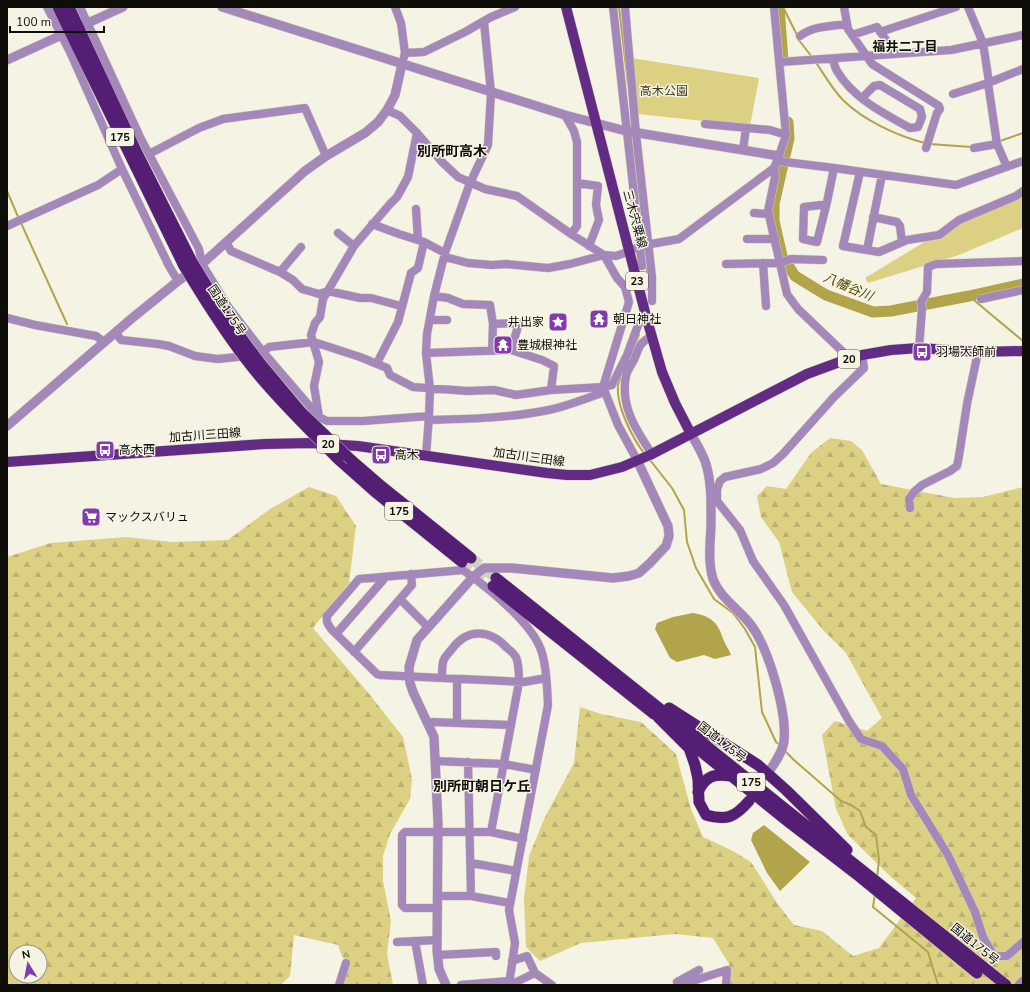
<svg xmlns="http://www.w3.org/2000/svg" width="1030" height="992" font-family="'Nunito Sans','Noto Sans JP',sans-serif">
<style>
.forest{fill:url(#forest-firs);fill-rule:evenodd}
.park{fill:#dcd083}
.water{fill:#b2a44b}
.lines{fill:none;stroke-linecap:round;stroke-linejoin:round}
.stream{stroke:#b2a44b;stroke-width:2}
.river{stroke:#b2a44b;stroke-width:11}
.trunk-tunnel{stroke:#d2d0c2;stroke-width:11;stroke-dasharray:11 5.5;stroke-linecap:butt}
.minor-casing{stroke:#d0cec0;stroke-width:9}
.tertiary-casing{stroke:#d0cec0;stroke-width:10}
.primary-casing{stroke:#d0cec0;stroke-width:11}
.trunk-casing{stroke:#d0cec0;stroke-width:12}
.minor{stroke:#a388b9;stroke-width:8}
.tertiary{stroke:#a388b9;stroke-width:9}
.primary{stroke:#622c84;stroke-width:10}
.trunk{stroke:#541e74;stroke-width:11}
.trunk-bridge-casing{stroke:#d0cec0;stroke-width:12;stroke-linecap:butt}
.trunk-bridge{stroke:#541e74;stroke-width:11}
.labels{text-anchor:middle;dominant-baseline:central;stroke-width:3;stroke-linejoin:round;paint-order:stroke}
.shield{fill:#f5f3e3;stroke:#53524a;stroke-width:1}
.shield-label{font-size:11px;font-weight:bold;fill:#0e0d08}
.park-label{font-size:12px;fill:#413b14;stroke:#f5f3e3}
.street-label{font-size:12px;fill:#0e0d08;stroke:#f5f3e3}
.poi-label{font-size:12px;fill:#0e0d08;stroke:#f5f3e3;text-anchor:start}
.neighbourhood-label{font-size:13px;font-weight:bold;fill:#0e0d08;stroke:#f5f3e3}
.water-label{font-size:13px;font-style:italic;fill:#524800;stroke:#f5f3e3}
.quarter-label{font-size:14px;font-weight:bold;fill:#0e0d08;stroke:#f5f3e3}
</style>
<defs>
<pattern id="forest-firs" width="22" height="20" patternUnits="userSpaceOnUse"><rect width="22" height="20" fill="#dcd083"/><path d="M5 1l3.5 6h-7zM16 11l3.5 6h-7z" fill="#bcb170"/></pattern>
</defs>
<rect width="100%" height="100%" fill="#f5f3e3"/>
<path class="forest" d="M830 438 851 441 862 450 881 484 954 498 983 497 1023 487V985H728L729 964 713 938 675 934 581 943 540 961 526 947 524 899 529 856 545 817 574 763 580 707 601 714 641 722 676 754 691 809 703 837 731 850 751 862 777 903 794 925 822 931 853 956 879 948 916 898 890 876 848 835 836 809 822 735 835 721 867 731 882 718 846 653 823 630 792 592 779 542 761 517 757 496 767 486 786 489 811 453Z
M309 487 336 496 356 526 349 583 313 628 370 695 403 737 412 779 410 799 390 834 383 856V881L391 921 387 954 393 985H342L346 963 341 954 338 945 294 935 290 976 282 984V985H7V557L51 543 126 537 172 542 228 540 270 509ZM16 952H40V976H16Z"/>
<path class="park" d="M631 58 759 78 750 126 638 114Z
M1023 195V228L959 255 868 283 865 278 926 241 939 240 961 223Z"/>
<path class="water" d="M693 613C704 615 714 618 719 629 721 632 722 637 724 641 726 646 729 649 731 655L715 659 704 655 677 662 670 658 655 629 657 623 673 617Z
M764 825 810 862 780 891 767 873 751 840 753 833Z"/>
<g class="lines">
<path class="stream" d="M619 7 628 85
M783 7 797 35
M798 39 812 57
M817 64C825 76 833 90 843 100 863 120 897 136 925 143
M1000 141 1023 133
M930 144 971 147
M635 157 644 244
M7 191 19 219
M21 223 67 324
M644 248 648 279
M969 296 1023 341
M632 352 639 335
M623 375C621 378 618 383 618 386 616 406 633 439 644 453
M650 460 672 488 684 510 687 542 696 568 714 599 733 613 745 629 755 647 762 712 776 742 781 746
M785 751 794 760 841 801 851 805 860 811 866 827 876 835 879 860 877 878
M875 894 873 907 928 952 938 985"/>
<path class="river" d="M779 7 783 61
M788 122 789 138 774 204V221L782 256 795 276 826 295 873 312 891 311 969 296 1023 284"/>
<path class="trunk-tunnel" d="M471 558 496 578
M462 562 493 586"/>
<g class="minor-casing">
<path id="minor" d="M47 7 70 52 122 169 169 266 178 281
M80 7 140 137 199 249 202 264 229 308 263 352 319 417 327 421H363L429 416
M395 7 401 23 405 53 404 57
M613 7 642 266
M625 7 636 134 652 277V301
M774 7 786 135 779 156 774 168 775 177 768 211 787 294 798 309 842 351 845 360
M844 7 848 29 872 64 939 106 940 109 937 113 926 148
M968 7 983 43 989 82
M880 32 956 7
M852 35 877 27 896 54
M800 36C813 26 831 26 847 24
M405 53 424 52 465 32 491 17 515 7
M833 59C834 63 835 68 837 71 853 98 883 113 910 128L918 127 922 117 920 109 880 85 874 86 862 98
M780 62 951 50 1023 35
M988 83 997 144 1007 167
M953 94 988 83 1023 69
M387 110 400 116 417 133 442 162 458 177 485 189 517 196 571 234 604 255 617 278 625 287 629 302 603 387 618 425 637 460
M565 115 574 131 577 142V226L571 234
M705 124 770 130 786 135
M974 148 997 144
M743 150 746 128
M149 154 199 128 223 119 305 108 326 156
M777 161 834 168 956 185 1023 161
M860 172 843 246 879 252 907 240 939 235 959 220 1016 196 1023 191
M577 183 598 186 596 205 599 220 589 246
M826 206 821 205 804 207 803 239 817 242 827 202 834 168
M416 209 418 240
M754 213 769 214
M873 217 897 222 900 226 902 242
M372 224 399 234 424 242 445 253
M7 226 98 185 122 169
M338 233 354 246
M747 239H775
M226 242 231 251 280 272 293 280 302 289 319 294 328 291 360 298H371L401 306
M867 250 882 175
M445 257 468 263 492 265 506 264 548 268 570 264 604 255 616 256 630 251 640 246 679 239 774 168
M763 263 766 306
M726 264 780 263 791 259 823 260
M280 272 301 247
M434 296 448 298 463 304 490 305 493 324 492 351
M981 299 1023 290
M7 318 35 325 96 336 104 342
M430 320H447
M493 324 519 323 511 350
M116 333 121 340 158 344 169 346 195 356 218 359 237 357 247 355
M919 348 922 309 921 302 927 292 928 267 936 264 1023 261
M258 352H263L269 347 314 342 360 357 387 368 390 375 413 387 468 391 494 390 516 395 551 390
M426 353 511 350 542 360 554 366 551 390 603 387 612 385 627 355 640 320 646 316
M862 355 864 368 834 397 783 454 773 463 761 469 725 477 720 481 717 489V501L740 530 753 561 784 605 849 721 861 739 882 746 903 769 911 795 948 855 975 912 983 937 994 956H1007L1023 942
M377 363 398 322 411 273 418 268 424 242
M319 417 314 386 319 362 311 335 315 323 320 317 323 299 354 246 390 204 397 197 402 188 408 177 417 133
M429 420C470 419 509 418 549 410 568 406 587 398 605 392
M652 454C636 430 620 406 626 376 627 371 631 365 634 360 640 346 638 344 652 336
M426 456 429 416 430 389 426 353 427 334 434 296 445 253 470 183 488 145 491 93 484 22
M910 508 909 499 914 492 922 485 950 471 957 466 959 456 967 404 978 352
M400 599 428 627
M336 634 384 579 383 577
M354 652 412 585 411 574
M442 678C442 673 442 667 443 662 444 657 449 653 452 649 467 628 490 629 507 648 510 650 514 654 516 657 519 664 519 674 519 682L491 832
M457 723V679
M428 724 432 722 511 725
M435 761 504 764 536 770
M468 762 471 896
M471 863 516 871
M438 896H471L510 903
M438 908H405L402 905V835L405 832H491L523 839
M415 941 423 985
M397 942 437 940
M438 955 496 952V956
M512 961 527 956 535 973 552 985
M677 982 699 970
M339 985 346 963
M461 985 509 981
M509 985 515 943 509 910 548 705C547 688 547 669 542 653 534 624 487 587 463 570L359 579 327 616C326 622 328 625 332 630L377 674 380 675 524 682 546 678
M510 985 535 973
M680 985 727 970 726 985"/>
</g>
<g class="tertiary-casing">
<path id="tertiary" d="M222 7 565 115 626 131 779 156
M7 60 123 7
M7 426 131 319 178 281 202 264 305 171 326 156 365 133 378 122 387 110 395 95 402 64
M691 434C696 443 703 454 706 464 712 484 711 506 711 527 710 544 708 563 713 579 720 598 740 610 751 625 769 649 787 712 784 741 783 752 774 764 768 773
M446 985 439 969 437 950 438 823 434 737 413 692 410 683 409 667 417 640 473 577 484 568H512L613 578 629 576 639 573 650 563 666 546 669 536 668 526 637 460
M1019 985 1023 981"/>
</g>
<g class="primary-casing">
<path id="primary" d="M566 7 646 316 662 372 675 403 691 434
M7 462 265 444 311 443 358 446 547 473 567 475H590L622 467 650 455 807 374 845 360 862 355 891 350 919 348 978 352 1023 351"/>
</g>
<g class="trunk-casing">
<path id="trunk" d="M58 7 184 266
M69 7 136 151 191 260
M338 459 374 491 462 562
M351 460 380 485 471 558
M496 578 1006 985
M493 586 654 714
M669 708 758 765 786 790 847 850
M658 717 689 748 695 765 698 779 699 802 706 815C727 821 735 817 749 801
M678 733 786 820 860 877 977 973
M698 792C706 775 714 774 731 776"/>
</g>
<use href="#minor" class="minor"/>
<use href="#tertiary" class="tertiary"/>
<use href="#primary" class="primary"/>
<use href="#trunk" class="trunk"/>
<g class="trunk-bridge-casing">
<path id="trunk-bridge" d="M191 260 225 316 260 363 301 412 351 460
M184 266C205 301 226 335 252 367 278 400 309 429 338 459"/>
</g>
<use href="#trunk-bridge" class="trunk-bridge"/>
</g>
<defs>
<g id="temple-square" transform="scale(1)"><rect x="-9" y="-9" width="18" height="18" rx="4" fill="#813bae" stroke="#f5f3e3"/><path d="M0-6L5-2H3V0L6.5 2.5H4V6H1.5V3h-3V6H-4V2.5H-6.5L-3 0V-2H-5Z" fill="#fff"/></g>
<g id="sight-square" transform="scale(1)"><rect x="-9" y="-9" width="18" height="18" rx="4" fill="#813bae" stroke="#f5f3e3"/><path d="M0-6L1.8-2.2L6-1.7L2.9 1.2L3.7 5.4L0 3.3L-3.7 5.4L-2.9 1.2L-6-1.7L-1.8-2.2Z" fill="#fff"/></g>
<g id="bus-square" transform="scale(1)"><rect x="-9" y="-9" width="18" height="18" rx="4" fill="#813bae" stroke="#f5f3e3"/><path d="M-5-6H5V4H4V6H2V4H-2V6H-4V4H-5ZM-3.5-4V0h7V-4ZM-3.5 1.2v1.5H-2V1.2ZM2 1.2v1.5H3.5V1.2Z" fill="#fff"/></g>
<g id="supermarket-square" transform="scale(1)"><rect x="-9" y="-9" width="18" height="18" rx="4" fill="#813bae" stroke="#f5f3e3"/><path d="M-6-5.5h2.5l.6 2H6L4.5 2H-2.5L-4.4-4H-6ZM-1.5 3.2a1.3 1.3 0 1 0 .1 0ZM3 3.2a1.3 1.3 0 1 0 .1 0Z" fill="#fff"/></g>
</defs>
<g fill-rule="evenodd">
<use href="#temple-square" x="599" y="319"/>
<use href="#sight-square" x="558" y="322"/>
<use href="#temple-square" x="503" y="345"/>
<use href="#bus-square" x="922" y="352"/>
<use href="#bus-square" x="105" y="450"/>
<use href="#bus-square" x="381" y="455"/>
<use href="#supermarket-square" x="91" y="517"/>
</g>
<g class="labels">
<g class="shield">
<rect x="106" y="128" width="28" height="18" rx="3"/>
<rect x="626" y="272" width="22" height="18" rx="3"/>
<rect x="838" y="350" width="22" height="18" rx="3"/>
<rect x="317" y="435" width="22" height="18" rx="3"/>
<rect x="385" y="502" width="28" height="18" rx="3"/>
<rect x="737" y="773" width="28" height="18" rx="3"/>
</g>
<g class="shield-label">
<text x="120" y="137">175</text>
<text x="637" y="281">23</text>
<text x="849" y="359">20</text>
<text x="328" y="444">20</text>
<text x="399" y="511">175</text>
<text x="751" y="782">175</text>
</g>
<g class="park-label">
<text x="664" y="91">高木公園</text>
</g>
<g class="street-label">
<text transform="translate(635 219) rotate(75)">三木宍粟線</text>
<text transform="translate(227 310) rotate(56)">国道175号</text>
<text transform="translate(205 435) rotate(-4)">加古川三田線</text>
<text transform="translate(529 457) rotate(8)">加古川三田線</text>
<text transform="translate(722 742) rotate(38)">国道175号</text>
<text transform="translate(975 944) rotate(39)">国道175号</text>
</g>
<g class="poi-label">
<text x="613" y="319">朝日神社</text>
<text x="544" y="322" text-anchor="end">井出家</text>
<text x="517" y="345">豊城根神社</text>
<text x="936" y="352">羽場大師前</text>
<text x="119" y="450">高木西</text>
<text x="395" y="455">高木</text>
<text x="105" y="517">マックスバリュ</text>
</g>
<g class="neighbourhood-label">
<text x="905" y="47">福井二丁目</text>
</g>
<g class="water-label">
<text transform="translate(848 287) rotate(23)">八幡谷川</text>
</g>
<g class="quarter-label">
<text x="452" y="151">別所町高木</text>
<text x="482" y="786">別所町朝日ケ丘</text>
</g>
</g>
<rect width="1030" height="992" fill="none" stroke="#0e0d08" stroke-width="16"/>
<g transform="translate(28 964) rotate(349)"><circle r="19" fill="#f5f3e3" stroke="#99978b"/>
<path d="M0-3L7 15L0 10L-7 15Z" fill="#813bae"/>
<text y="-6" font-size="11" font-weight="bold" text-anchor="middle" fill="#0e0d08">N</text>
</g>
<path d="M10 26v6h94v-6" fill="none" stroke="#0e0d08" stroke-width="2"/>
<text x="16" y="26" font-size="12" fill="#0e0d08" stroke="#f5f3e3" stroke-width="3" paint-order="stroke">100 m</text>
</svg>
